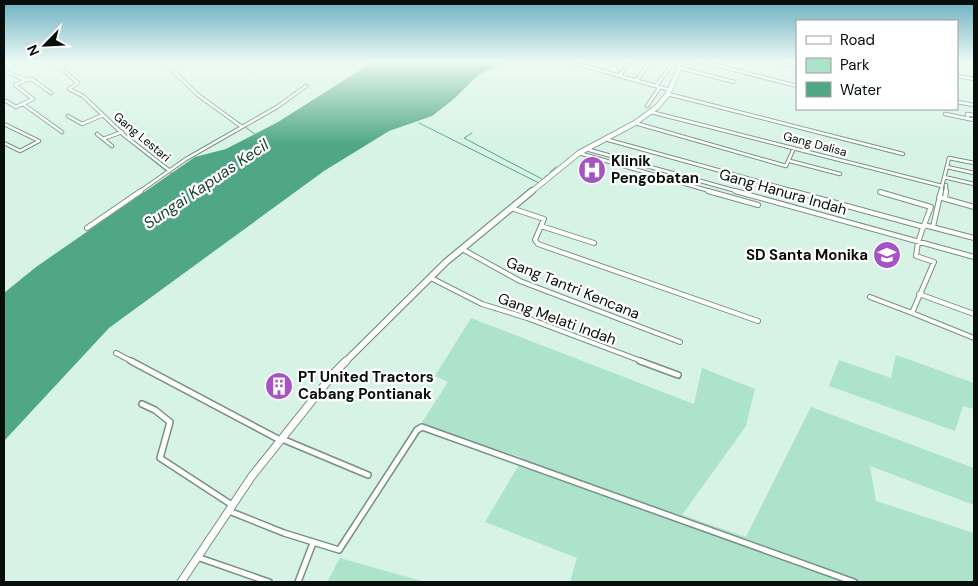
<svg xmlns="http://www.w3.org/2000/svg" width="978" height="586" font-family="'DM Sans',sans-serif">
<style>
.green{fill:#ade3cb}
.water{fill:#50a786}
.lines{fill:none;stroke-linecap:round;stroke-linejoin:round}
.stream{stroke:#50a786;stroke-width:1}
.street-far2-casing{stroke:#769084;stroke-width:4.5}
.street-far1-casing{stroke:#769084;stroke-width:6}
.street-casing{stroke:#769084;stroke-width:8}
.secondary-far2-casing{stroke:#769084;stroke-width:6}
.secondary-far1-casing{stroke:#769084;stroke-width:8}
.secondary-casing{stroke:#769084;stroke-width:9}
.street-far2{stroke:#fff;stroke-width:2.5}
.street-far1{stroke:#fff;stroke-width:4}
.street{stroke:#fff;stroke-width:5}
.secondary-far2{stroke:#fff;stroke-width:4.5}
.secondary-far1{stroke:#fff;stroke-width:5.5}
.secondary{stroke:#fff;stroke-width:7}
.labels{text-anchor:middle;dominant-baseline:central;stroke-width:4.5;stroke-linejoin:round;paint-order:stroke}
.far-street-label{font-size:12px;fill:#060f0b;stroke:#fff}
.poi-label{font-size:15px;font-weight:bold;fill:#060f0b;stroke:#fff;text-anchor:start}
.street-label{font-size:15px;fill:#060f0b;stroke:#fff}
.water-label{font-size:16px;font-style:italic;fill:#1e4436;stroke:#fff}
</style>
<rect width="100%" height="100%" fill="#d7f3e6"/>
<path class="green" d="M471 318 694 404 702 368 755 389 746 426 682 515 746 537 811 407 974 468V505L870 466 876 501 974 533V582H570L577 558 485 522 523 458 421 424 448 382 435 376Z
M896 355 974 383V409L963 406 955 431 829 386 839 360 891 378Z
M340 558 425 582H327Z"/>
<path class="water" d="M373 62H504L478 75 455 98 432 116 389 131 324 171 109 328 4 441V293L36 267 195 157 226 149 278 122Z"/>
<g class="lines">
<path class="stream" d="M195 91 206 99
M103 117 114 127
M419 123 539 183 547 175
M245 127 255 134
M472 133 464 138 542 179
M128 140 166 171
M550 172 556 167"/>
<g class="street-far2-casing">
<path id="street-far2" d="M54 62 78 83 69 89 83 96 125 136 170 171
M570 62 670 90
M703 62 797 86
M778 62 797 67
M680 68 734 82
M4 71 26 80 32 79 51 93
M619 76 630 62
M957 76 974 79
M637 80 650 62
M656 86 670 67
M668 94 903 154
M6 101 16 107 33 99 15 85 26 80
M957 102 974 105
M23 104 62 132
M647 106 660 87
M651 112 942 186 949 158 974 163
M945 114 974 120
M68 116 82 124 103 115
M968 119 967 114 974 115
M635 123 786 166 794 148
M4 124 39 141 20 151 4 143
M242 127 277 107 306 86
M97 134 112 146
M103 139 122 132
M605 139 797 192
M586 149 740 192
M579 153 713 192
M790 161 840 174
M947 167 974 173
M944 177 974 184
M139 192 186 159 242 127 198 95 164 62
M941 192 942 186
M946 192V185"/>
</g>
<g class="street-far1-casing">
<path id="street-far1" d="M708 191 758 205
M735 191 974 257
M792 191 924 227
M880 192 931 207 924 225 974 238
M939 197 974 207
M945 199 946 191
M511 208 544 219 535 240 538 244 758 321
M924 225 918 242 916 256 934 262 912 313 974 338
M541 226 594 243
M933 227 941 191
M87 228 141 191
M462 249 520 281 680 342
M431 278 482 304 527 318 644 362
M919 294 974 314
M870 297 912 313
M116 353 133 362"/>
</g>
<g class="street-casing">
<path id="street" d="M131 361 280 440
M640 361 678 375
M142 404 155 410 170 422 160 458 232 505
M282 439 368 475
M229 511 284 533 339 550 417 430 422 427 854 582
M197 557 269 582
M298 582 313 543"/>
</g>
<g class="secondary-far2-casing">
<path id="secondary-far2" d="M531 192 579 153 635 123 657 107 668 94 682 62"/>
</g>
<g class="secondary-far1-casing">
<path id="secondary-far1" d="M345 362 446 262 532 191"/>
</g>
<g class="secondary-casing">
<path id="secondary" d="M181 582 252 476 335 372 346 361"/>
</g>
<use href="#street-far2" class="street-far2"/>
<use href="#street-far1" class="street-far1"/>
<use href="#street" class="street"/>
<use href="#secondary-far2" class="secondary-far2"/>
<use href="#secondary-far1" class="secondary-far1"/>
<use href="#secondary" class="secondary"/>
</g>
<linearGradient id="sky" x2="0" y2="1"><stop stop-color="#6bafc1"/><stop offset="0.43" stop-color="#edfaf4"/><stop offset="1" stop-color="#edfaf4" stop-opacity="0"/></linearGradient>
<rect width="978" height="144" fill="url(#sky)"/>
<defs>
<g id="hospital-disc" transform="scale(1.4375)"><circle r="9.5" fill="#a654c4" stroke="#fff"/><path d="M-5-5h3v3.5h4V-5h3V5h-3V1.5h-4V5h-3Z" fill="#fff"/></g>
<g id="school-disc" transform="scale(1.4375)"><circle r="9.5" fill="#a654c4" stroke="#fff"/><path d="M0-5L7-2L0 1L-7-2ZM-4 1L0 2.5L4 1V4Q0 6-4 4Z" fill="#fff"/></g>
<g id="building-disc" transform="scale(1.4375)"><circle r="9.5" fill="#a654c4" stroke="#fff"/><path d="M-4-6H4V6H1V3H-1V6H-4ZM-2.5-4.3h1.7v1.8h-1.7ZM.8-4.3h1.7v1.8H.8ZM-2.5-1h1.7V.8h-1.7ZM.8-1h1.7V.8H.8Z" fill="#fff"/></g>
</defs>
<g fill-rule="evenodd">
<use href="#hospital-disc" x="592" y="170"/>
<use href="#school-disc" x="887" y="255"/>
<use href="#building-disc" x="279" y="386"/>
</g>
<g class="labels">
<g class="far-street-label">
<text transform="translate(142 137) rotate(40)">Gang Lestari</text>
<text transform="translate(815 144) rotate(15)">Gang Dalisa</text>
</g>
<g class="poi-label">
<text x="611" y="161">Klinik<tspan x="611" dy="17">Pengobatan</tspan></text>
<text x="868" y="255" text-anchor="end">SD Santa Monika</text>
<text x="298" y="377">PT United Tractors<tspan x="298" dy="17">Cabang Pontianak</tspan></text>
</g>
<g class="street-label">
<text transform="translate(783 192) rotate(16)">Gang Hanura Indah</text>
<text transform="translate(573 288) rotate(22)">Gang Tantri Kencana</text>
<text transform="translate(557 319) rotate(20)">Gang Melati Indah</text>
</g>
<g class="water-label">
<text transform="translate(206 184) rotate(-34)">Sungai Kapuas Kecil</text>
</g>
</g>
<rect width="978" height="586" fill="none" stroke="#060f0b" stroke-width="10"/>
<rect x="796" y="20" width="162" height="90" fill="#ffffff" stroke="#9b9f9d"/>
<rect x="806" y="36" width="25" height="8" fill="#ffffff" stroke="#9b9f9d"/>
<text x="840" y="45" font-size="15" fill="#060f0b">Road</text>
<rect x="806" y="58" width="25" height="15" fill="#ade3cb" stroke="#9b9f9d"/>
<text x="840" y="70" font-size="15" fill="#060f0b">Park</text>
<rect x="806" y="82" width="25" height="15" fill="#50a786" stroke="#9b9f9d"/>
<text x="840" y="95" font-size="15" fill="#060f0b">Water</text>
<g transform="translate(45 45) rotate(246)" stroke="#ffffff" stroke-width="4" paint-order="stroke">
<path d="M0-4L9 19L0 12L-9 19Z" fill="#060f0b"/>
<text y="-8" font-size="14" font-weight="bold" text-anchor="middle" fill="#060f0b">N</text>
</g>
</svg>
